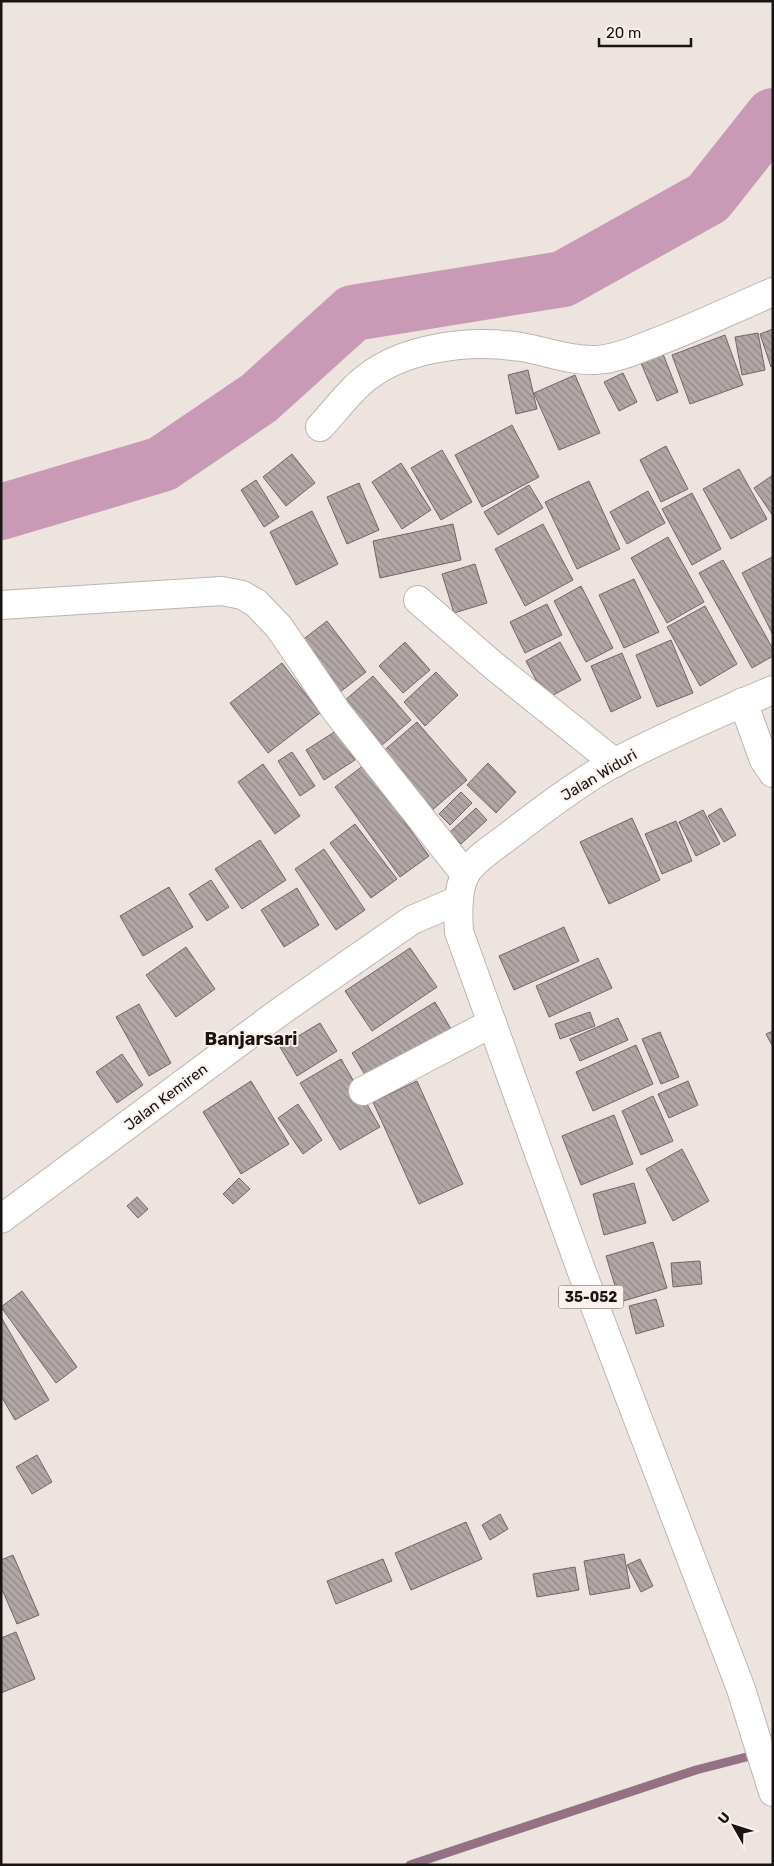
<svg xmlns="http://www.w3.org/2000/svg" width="774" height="1866" font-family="Rubik,sans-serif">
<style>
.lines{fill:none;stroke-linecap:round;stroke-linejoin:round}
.stream{stroke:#947285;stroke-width:9}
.river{stroke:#c99ab6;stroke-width:56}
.building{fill:url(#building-back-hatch);stroke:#716767}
.minor-casing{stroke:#bdb4af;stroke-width:30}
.major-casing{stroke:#bdb4af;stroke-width:30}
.minor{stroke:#fff;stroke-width:28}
.major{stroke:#fff;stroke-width:28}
.labels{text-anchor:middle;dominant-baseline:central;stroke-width:4;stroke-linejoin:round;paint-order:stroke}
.shield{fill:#fbf1ec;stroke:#5c5654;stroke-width:1}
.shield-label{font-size:14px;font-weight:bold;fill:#181413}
.street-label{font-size:15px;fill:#181413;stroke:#fbf1ec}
.quarter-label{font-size:18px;font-weight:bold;fill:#181413;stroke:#fbf1ec}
</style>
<defs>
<pattern id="building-back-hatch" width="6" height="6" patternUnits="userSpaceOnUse" patternTransform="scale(1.25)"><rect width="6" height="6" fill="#b2a7a7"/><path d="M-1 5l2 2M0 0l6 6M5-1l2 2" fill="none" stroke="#908787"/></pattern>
</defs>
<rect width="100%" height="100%" fill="#eee4df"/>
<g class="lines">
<path class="stream" d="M410 1865 696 1770 758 1754"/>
<path class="river" d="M1 512 162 464 259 398 353 313 563 279 708 198 773 116"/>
</g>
<path class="building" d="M773 329V366L771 367 760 334Z
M758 333 765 370 742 375 735 337Z
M725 335 743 385 690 404 672 355Z
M663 354 678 392 657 401 641 363Z
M528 370 537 409 516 414 508 375Z
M623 373 637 402 619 411 604 382Z
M575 375 600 433 559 450 534 393Z
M512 425 539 477 482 507 455 455Z
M666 446 688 489 661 502 640 460Z
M442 450 472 502 441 520 411 468Z
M292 454 315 483 286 506 263 477Z
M401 463 431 510 402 529 372 482Z
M739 469 767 519 731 539 703 489Z
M773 475V516L754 488Z
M256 480 279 517 264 527 241 490Z
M589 481 620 549 577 569 545 502Z
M359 483 379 530 347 544 327 497Z
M529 485 543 508 498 535 484 512Z
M648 491 665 523 627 544 610 512Z
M692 493 721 549 692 565 662 509Z
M312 511 338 564 296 585 270 532Z
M453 524 461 560 380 578 373 541Z
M543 524 573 580 525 606 495 549Z
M668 537 704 602 667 623 631 558Z
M772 557 773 559V635L742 573Z
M723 560 773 649V656L752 668 699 573Z
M475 564 487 603 454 613 442 574Z
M634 579 659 632 624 648 599 595Z
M581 586 613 648 586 662 554 601Z
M547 604 562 635 525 653 510 622Z
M705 606 737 664 700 686 667 627Z
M327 621 366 672 340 692 301 641Z
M671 640 693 693 657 707 636 655Z
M405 642 430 670 403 693 379 666Z
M560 642 581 680 546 699 526 661Z
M622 653 641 698 611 712 591 666Z
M282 663 320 713 268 753 230 703Z
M436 672 458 695 425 726 404 702Z
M373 676 411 720 381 746 343 702Z
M417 722 467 780 430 812 380 754Z
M336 731 355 760 324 780 306 750Z
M292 752 315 786 300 796 278 761Z
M488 763 516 792 496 813 467 785Z
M263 764 300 816 275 834 238 782Z
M364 765 429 856 400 877 335 787Z
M461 792 472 803 450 825 439 814Z
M476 808 487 820 461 844 450 832Z
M721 808 736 835 724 842 708 816Z
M703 810 720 844 696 856 679 822Z
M632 818 660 880 609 904 580 842Z
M676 821 692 861 662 874 645 834Z
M355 824 397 879 371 898 330 843Z
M260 840 286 880 242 909 215 869Z
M324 849 365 910 336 930 295 869Z
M211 880 229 907 207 921 189 894Z
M169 887 193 927 143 956 120 916Z
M297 888 319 925 284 947 261 910Z
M564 927 579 961 514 990 499 956Z
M186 947 215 989 176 1017 146 975Z
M410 948 437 987 372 1031 345 991Z
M598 958 612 988 549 1017 536 986Z
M435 1002 451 1029 368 1080 352 1053Z
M139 1004 171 1063 149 1076 116 1017Z
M590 1012 595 1026 560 1039 555 1024Z
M618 1018 628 1040 580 1061 570 1039Z
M320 1023 337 1051 297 1076 280 1047Z
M773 1031V1047L766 1034Z
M660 1032 679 1077 661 1084 642 1039Z
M636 1045 653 1084 593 1111 576 1072Z
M122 1054 143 1085 117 1103 96 1072Z
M341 1059 380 1127 340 1150 300 1083Z
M251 1081 289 1144 241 1174 203 1112Z
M417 1081 463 1184 419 1204 373 1102Z
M688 1081 698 1105 669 1118 658 1094Z
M653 1096 673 1141 641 1155 622 1111Z
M298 1104 322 1140 303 1154 278 1118Z
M614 1115 633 1164 581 1185 562 1136Z
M682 1149 709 1201 673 1221 646 1169Z
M239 1178 250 1189 233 1204 223 1194Z
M634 1183 646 1223 604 1235 593 1194Z
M137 1197 148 1209 138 1218 127 1206Z
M653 1242 667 1288 620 1302 606 1256Z
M700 1261 702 1284 673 1287 671 1263Z
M22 1291 77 1367 56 1383 1 1307Z
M656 1299 664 1326 636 1334 629 1306Z
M1 1317 49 1400 15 1420 1 1396Z
M37 1455 52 1482 32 1494 16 1467Z
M500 1514 508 1529 490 1540 482 1525Z
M466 1522 482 1559 411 1590 395 1553Z
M624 1554 630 1588 590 1595 584 1561Z
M13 1555 39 1615 17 1624 1 1587V1560Z
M383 1559 392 1581 336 1604 327 1581Z
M640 1559 653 1586 641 1592 627 1565Z
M575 1567 579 1590 537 1597 533 1574Z
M16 1632 35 1679 1 1693V1638Z"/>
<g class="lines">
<g class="minor-casing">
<path id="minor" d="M320 427C333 413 345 397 359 384 399 347 468 339 521 347 546 351 570 361 596 360 616 359 636 350 654 343 694 328 733 309 773 292
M418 600 494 666 615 763
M1 605 222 591 242 595 256 603 279 627 337 712 465 874
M743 702 764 760 773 773
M363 1091 492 1023
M1 1219 281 1011 412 920 459 900"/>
</g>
<g class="major-casing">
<path id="major" d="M773 690C718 713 663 737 610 765 575 785 542 810 510 835 498 844 471 862 465 875 457 892 458 914 459 932L583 1275 741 1689 773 1792"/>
</g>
<use href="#minor" class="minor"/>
<use href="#major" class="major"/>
</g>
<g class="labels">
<rect class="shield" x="558.5" y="1285.5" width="65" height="23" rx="4"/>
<g class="shield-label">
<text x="591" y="1297">35-052</text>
</g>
<g class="street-label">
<text transform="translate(599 775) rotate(-31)">Jalan Widuri</text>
<text transform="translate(166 1097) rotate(-37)">Jalan Kemiren</text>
</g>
<g class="quarter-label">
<text x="251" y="1039">Banjarsari</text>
</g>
</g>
<rect width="774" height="1866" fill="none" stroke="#181413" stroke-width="5"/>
<g transform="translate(734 1826) rotate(309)" stroke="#fbf1ec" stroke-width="4" paint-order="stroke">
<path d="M0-4L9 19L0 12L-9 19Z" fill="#181413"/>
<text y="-8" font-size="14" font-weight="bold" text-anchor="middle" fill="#181413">U</text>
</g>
<path d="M599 38v8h92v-8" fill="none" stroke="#181413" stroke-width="2.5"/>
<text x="606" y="38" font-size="15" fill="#181413" stroke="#fbf1ec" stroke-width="4" paint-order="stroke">20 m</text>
</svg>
